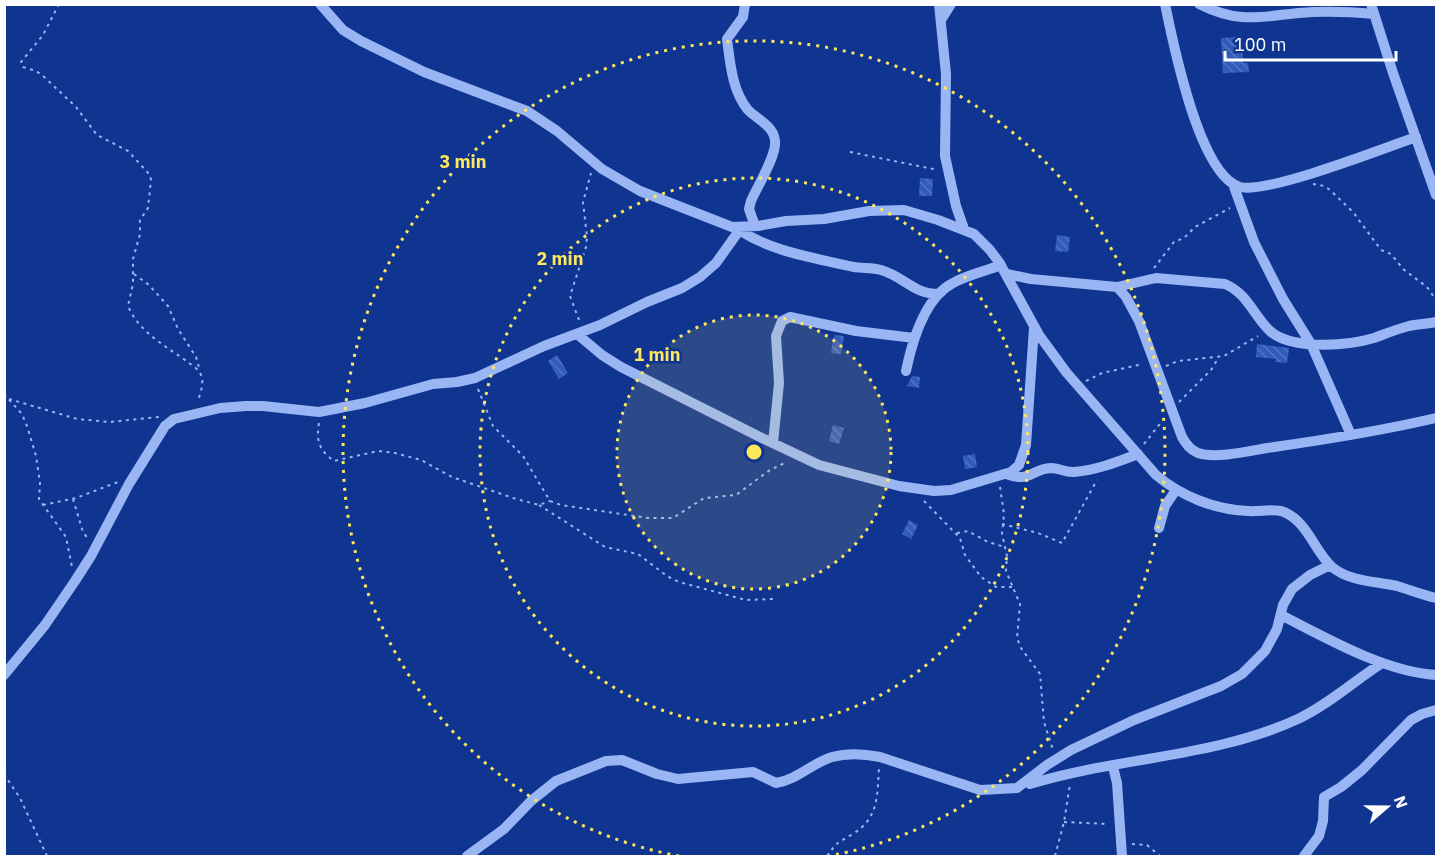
<svg xmlns="http://www.w3.org/2000/svg" width="1441" height="861" font-family="'IBM Plex Sans',sans-serif">
<style>
.building{fill:url(#building-back-hatch)}
.lines{fill:none;stroke-linecap:round;stroke-linejoin:round}
.path{stroke:#99b5f4;stroke-width:2;stroke-dasharray:3 4.5;stroke-linecap:butt}
.minor{stroke:#99b5f4;stroke-width:10}
.ring{fill:none;stroke:#ffe75c;stroke-width:3;stroke-dasharray:3 6}
.centre{fill:#ffe75c;stroke:#0f3591;stroke-width:3}
.ring-label{font-size:18px;text-anchor:middle;font-weight:bold;fill:#ffe75c;stroke:#0f3591;stroke-width:5;stroke-linejoin:round;paint-order:stroke}
</style>
<defs>
<pattern id="building-back-hatch" width="6" height="6" patternUnits="userSpaceOnUse" patternTransform="scale(1.5)"><rect width="6" height="6" fill="#335bb9"/><path d="M-1 5l2 2M0 0l6 6M5-1l2 2" fill="none" stroke="#5274c4"/></pattern>
</defs>
<rect width="100%" height="100%" fill="#0f3591"/>
<path class="building" d="M1242 37 1243 63H1248L1249 72 1223 73 1221 38Z
M920 178 933 179 932 196H919Z
M1057 235 1070 237 1068 252 1055 251Z
M834 335 844 336 841 354 831 353Z
M1257 344 1289 348 1287 363 1275 362 1276 359 1256 357Z
M557 355 568 373 559 379 548 361Z
M912 376 920 377 919 388 907 386Z
M833 425 844 428 839 444 829 441Z
M975 454 977 467 965 469 963 456Z
M909 520 918 525 911 539 902 534Z"/>
<g class="lines">
<path class="path" d="M59 4 43 35 21 62 23 67 36 71 42 75 76 107 97 135 128 151 150 175 151 180 148 208 140 220V234L133 259V284L128 306C141 337 175 350 198 370 206 380 201 390 198 401
M850 152 938 170
M1313 184 1324 186 1330 190 1353 212 1381 250 1391 254 1403 269 1427 287 1436 300
M1154 268 1174 242 1184 238 1195 227 1230 208
M134 274 149 285 168 306 178 329 196 357 200 371
M579 320 570 296 586 247 587 237 583 202 591 173
M1166 366 1178 361 1224 356 1258 336
M1086 381 1102 373 1143 364
M478 389 493 426 523 456 550 501 561 505 648 518H673L704 498 736 495 770 470 787 462
M4 394 22 414 27 426 36 456 40 483 39 499 66 537 72 567
M9 399 77 419 110 422 159 417
M1179 402 1211 370 1219 357
M319 423C316 441 319 450 334 461L378 451 395 453 421 460 452 477 516 499 539 505 550 501
M1144 444 1163 420
M1000 487 1004 514 1002 534 1007 556 1006 571 1020 604 1017 638 1021 648 1040 674 1044 722 1053 750
M73 499 83 532 89 540
M924 501 960 538 965 555 981 577 996 587H1013
M43 505 76 498 118 482
M539 505 605 547 638 554 667 576 679 582 746 600 773 599
M1002 524 1038 533 1062 543 1097 480
M957 533 968 531 988 542 1005 547
M4 774 20 798 47 856
M1064 822 1108 824
M1132 844 1147 845 1160 856
M827 856C839 840 835 845 851 835 879 819 877 797 879 768
M1055 856 1064 822 1070 784"/>
<path class="minor" d="M320 4 343 30 361 41 424 72 527 111 557 131 602 169 640 191 732 227 758 226 786 221 824 219 869 211 904 210 938 220 974 234 990 250 999 262 1039 335 1066 372 1156 475C1181 496 1215 510 1248 511 1260 512 1273 508 1284 512 1307 521 1315 552 1332 567 1350 582 1375 581 1397 586 1410 590 1423 595 1436 598
M745 4 743 17 727 39C730 62 732 91 748 110 757 119 774 126 775 141 777 155 757 187 751 201L749 209 755 226
M939 4 946 74 945 156 956 206 964 229
M1165 4C1173 43 1199 175 1240 187 1267 194 1385 148 1416 137
M1199 4C1245 27 1266 14 1313 12 1333 11 1353 12 1374 14
M1371 4 1393 73 1436 195
M941 20 951 4
M1233 184 1254 242 1283 299 1311 344 1351 435
M739 230C773 252 811 257 849 266 859 269 871 267 881 270 905 277 913 294 939 294
M1007 274 1031 279 1117 287 1126 297 1139 321 1182 437C1186 444 1190 450 1198 453 1215 459 1250 451 1267 448 1324 440 1380 431 1436 418
M1117 287 1156 278 1225 284C1248 294 1253 315 1270 331 1291 350 1347 346 1374 338 1385 334 1397 329 1409 326 1418 324 1427 324 1436 322
M577 334 602 355 621 367 762 438 819 465 899 486 934 491 951 490 1011 472 1019 465 1026 445 1034 328
M906 371C912 342 924 298 953 283 967 275 986 271 1001 265
M773 443 779 383 776 336 782 321 790 317 856 331 914 338
M1006 474C1031 483 1031 469 1051 468 1059 468 1066 473 1074 472 1097 470 1117 462 1138 454
M1159 528 1165 506 1176 490
M1281 615C1326 638 1385 672 1436 675
M4 675 45 625 75 581 91 556 129 484 165 426 174 419 220 408 246 406H263L319 412 365 403 433 384 457 382 475 378 544 346 600 325 647 302 682 288 700 277 716 263 741 228
M1113 767 1117 783 1122 856
M1030 784C1118 757 1213 758 1298 719 1328 705 1354 681 1382 663
M467 856 504 829 531 801 556 781 606 761 622 760 657 774 678 779 753 772 776 783C797 780 812 763 832 757 847 753 865 754 880 757L980 790 1017 788 1047 765 1071 750 1134 720 1221 686 1242 674 1265 651 1277 629 1283 605 1292 589 1310 575 1330 565
M1304 856 1319 836 1323 821 1324 797 1341 787 1362 770 1411 720 1422 714 1436 710"/>
</g>
<circle cx="754" cy="452" r="137" fill="#ffe75c" fill-opacity=".12"/>
<g class="ring">
<circle cx="754" cy="452" r="137"/>
<circle cx="754" cy="452" r="274"/>
<path d="M679 856A411 411 0 1 1 829 856"/>
</g>
<circle cx="754" cy="452" r="9" class="centre"/>
<g class="ring-label">
<text x="463" y="168">3 min</text>
<text x="560" y="265">2 min</text>
<text x="657" y="361">1 min</text>
</g>
<rect width="1441" height="861" fill="none" stroke="#ffffff" stroke-width="12"/>
<g transform="translate(1387 807) rotate(70)" stroke="#0f3591" stroke-width="4.5" paint-order="stroke">
<path d="M0-4.5L10 22L0 15L-10 22Z" fill="#ffffff"/>
<text y="-9" font-size="16" font-weight="bold" text-anchor="middle" fill="#ffffff">N</text>
</g>
<path d="M1225 51v9h171v-9" fill="none" stroke="#ffffff" stroke-width="3"/>
<text x="1234" y="51" font-size="18" fill="#ffffff" stroke="#0f3591" stroke-width="4.5" paint-order="stroke">100 m</text>
</svg>
